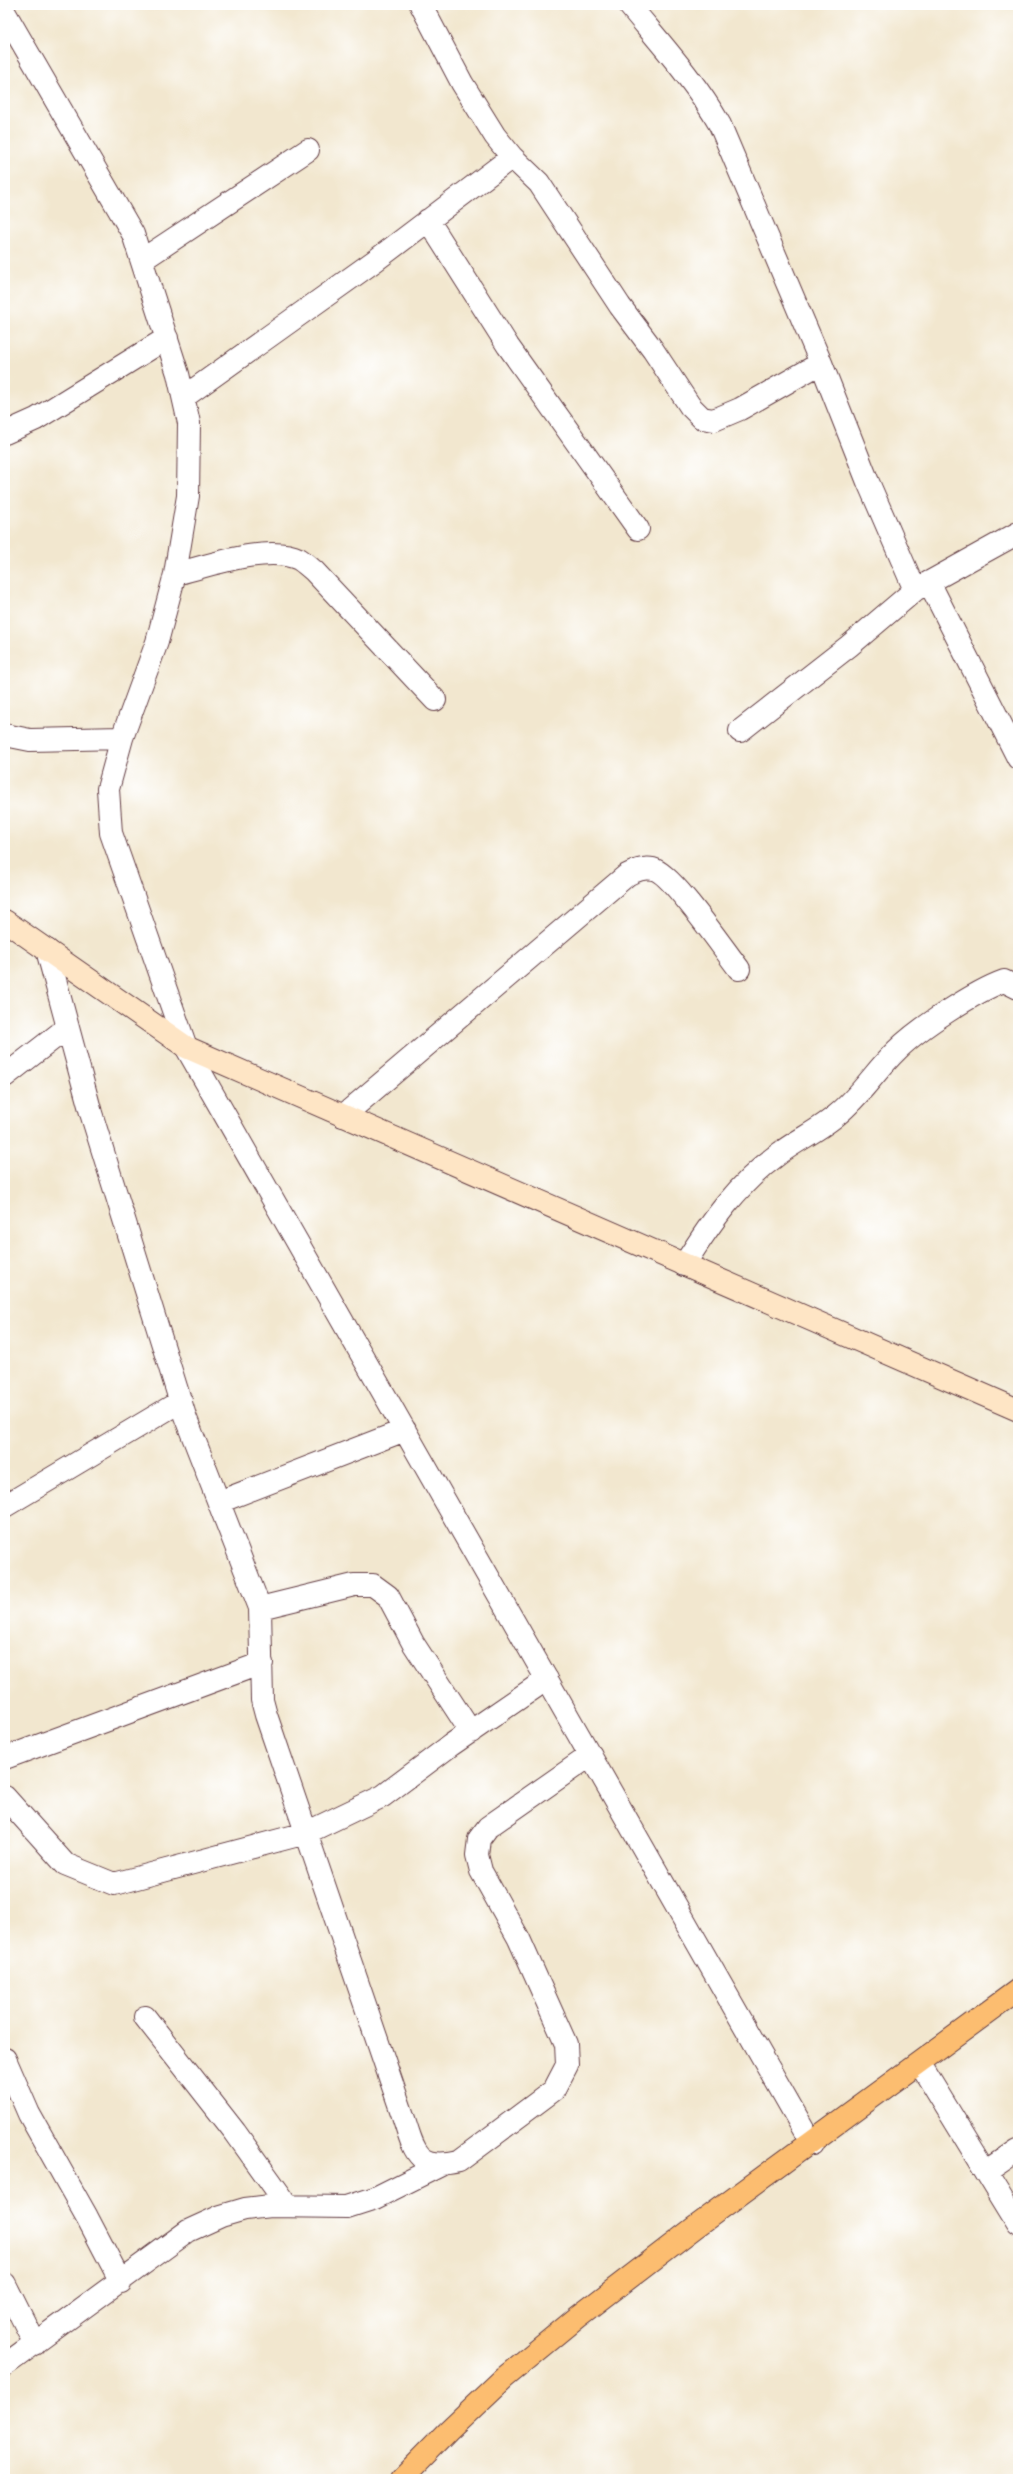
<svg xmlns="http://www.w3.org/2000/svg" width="1023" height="2484" font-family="'Gentium Book Plus',serif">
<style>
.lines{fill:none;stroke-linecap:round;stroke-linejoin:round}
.street-casing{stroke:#633d44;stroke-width:24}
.secondary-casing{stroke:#633d44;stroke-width:24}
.primary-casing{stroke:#633d44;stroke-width:24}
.street{stroke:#fff;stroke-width:22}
.secondary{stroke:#fee5c5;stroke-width:22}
.primary{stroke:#fcbd6f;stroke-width:22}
</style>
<rect width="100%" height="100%" fill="#fff"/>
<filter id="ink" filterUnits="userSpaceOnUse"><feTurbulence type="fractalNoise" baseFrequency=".025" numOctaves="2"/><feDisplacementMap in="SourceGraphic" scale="8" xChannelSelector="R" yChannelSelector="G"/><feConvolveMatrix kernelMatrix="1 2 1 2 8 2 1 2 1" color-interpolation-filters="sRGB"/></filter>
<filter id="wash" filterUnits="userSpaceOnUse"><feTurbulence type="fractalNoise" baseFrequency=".012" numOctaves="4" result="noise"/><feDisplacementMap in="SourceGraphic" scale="16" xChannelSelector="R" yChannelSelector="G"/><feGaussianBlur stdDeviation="0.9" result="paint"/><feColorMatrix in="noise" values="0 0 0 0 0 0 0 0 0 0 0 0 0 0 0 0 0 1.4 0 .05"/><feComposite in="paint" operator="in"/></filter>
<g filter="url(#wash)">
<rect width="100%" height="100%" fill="#f2e7cf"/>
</g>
<g filter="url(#ink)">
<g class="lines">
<g class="street-casing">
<path id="street" d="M421 5 462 83 495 136 512 157 539 183 620 306 653 350 690 406 702 418 714 420 740 409 821 363
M629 5C661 44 695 81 720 125L821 363 868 482 915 590
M5 13 133 234 178 374 189 423 188 496 175 574 157 642 122 738 108 789 111 833 186 1047 812 2144
M428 220 508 346 638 529
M142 260 308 150
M184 397 376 260 512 157
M5 433 36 419 167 338
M175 574C208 566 269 544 299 559 304 562 309 567 314 571L435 700
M929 582 1018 758
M740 731 849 646 915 590 1018 533
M5 735 30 740 122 738
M47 950 91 1113 185 1416 260 1608 262 1700 266 1715 401 2110C414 2146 413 2172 459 2161L554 2090 567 2065 566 2044 519 1939 481 1871 477 1855 479 1839 488 1827 591 1755
M5 1076 68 1027
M343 1116 627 875C635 871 643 867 653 869 672 873 724 950 739 969
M684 1265C711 1222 738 1183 780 1153 799 1139 821 1129 838 1114 861 1095 876 1070 897 1050 919 1028 976 991 1004 981L1018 988
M219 1502 405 1430
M5 1506 181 1401
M260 1608 354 1585H373L388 1596 413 1643 471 1732
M5 1758 262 1663
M5 1797 65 1864 114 1884 306 1833 383 1796 451 1745 547 1679
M145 2017 235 2132 288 2206
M5 2059 29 2114 87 2217 121 2282
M920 2064 1018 2224
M986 2172 1018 2150
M5 2284 35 2344
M5 2365 188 2231 221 2216 245 2209 270 2206 347 2207 375 2198 441 2165"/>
</g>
<g class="secondary-casing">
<path id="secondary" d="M5 921 186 1047 1018 1410"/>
</g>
<g class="primary-casing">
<path id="primary" d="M401 2479 448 2431 504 2378 578 2317 694 2228 1018 1990"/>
</g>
<use href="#street" class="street"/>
<use href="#secondary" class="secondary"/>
<use href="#primary" class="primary"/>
</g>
</g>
<rect width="1023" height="2484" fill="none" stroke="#fff" stroke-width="20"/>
</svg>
